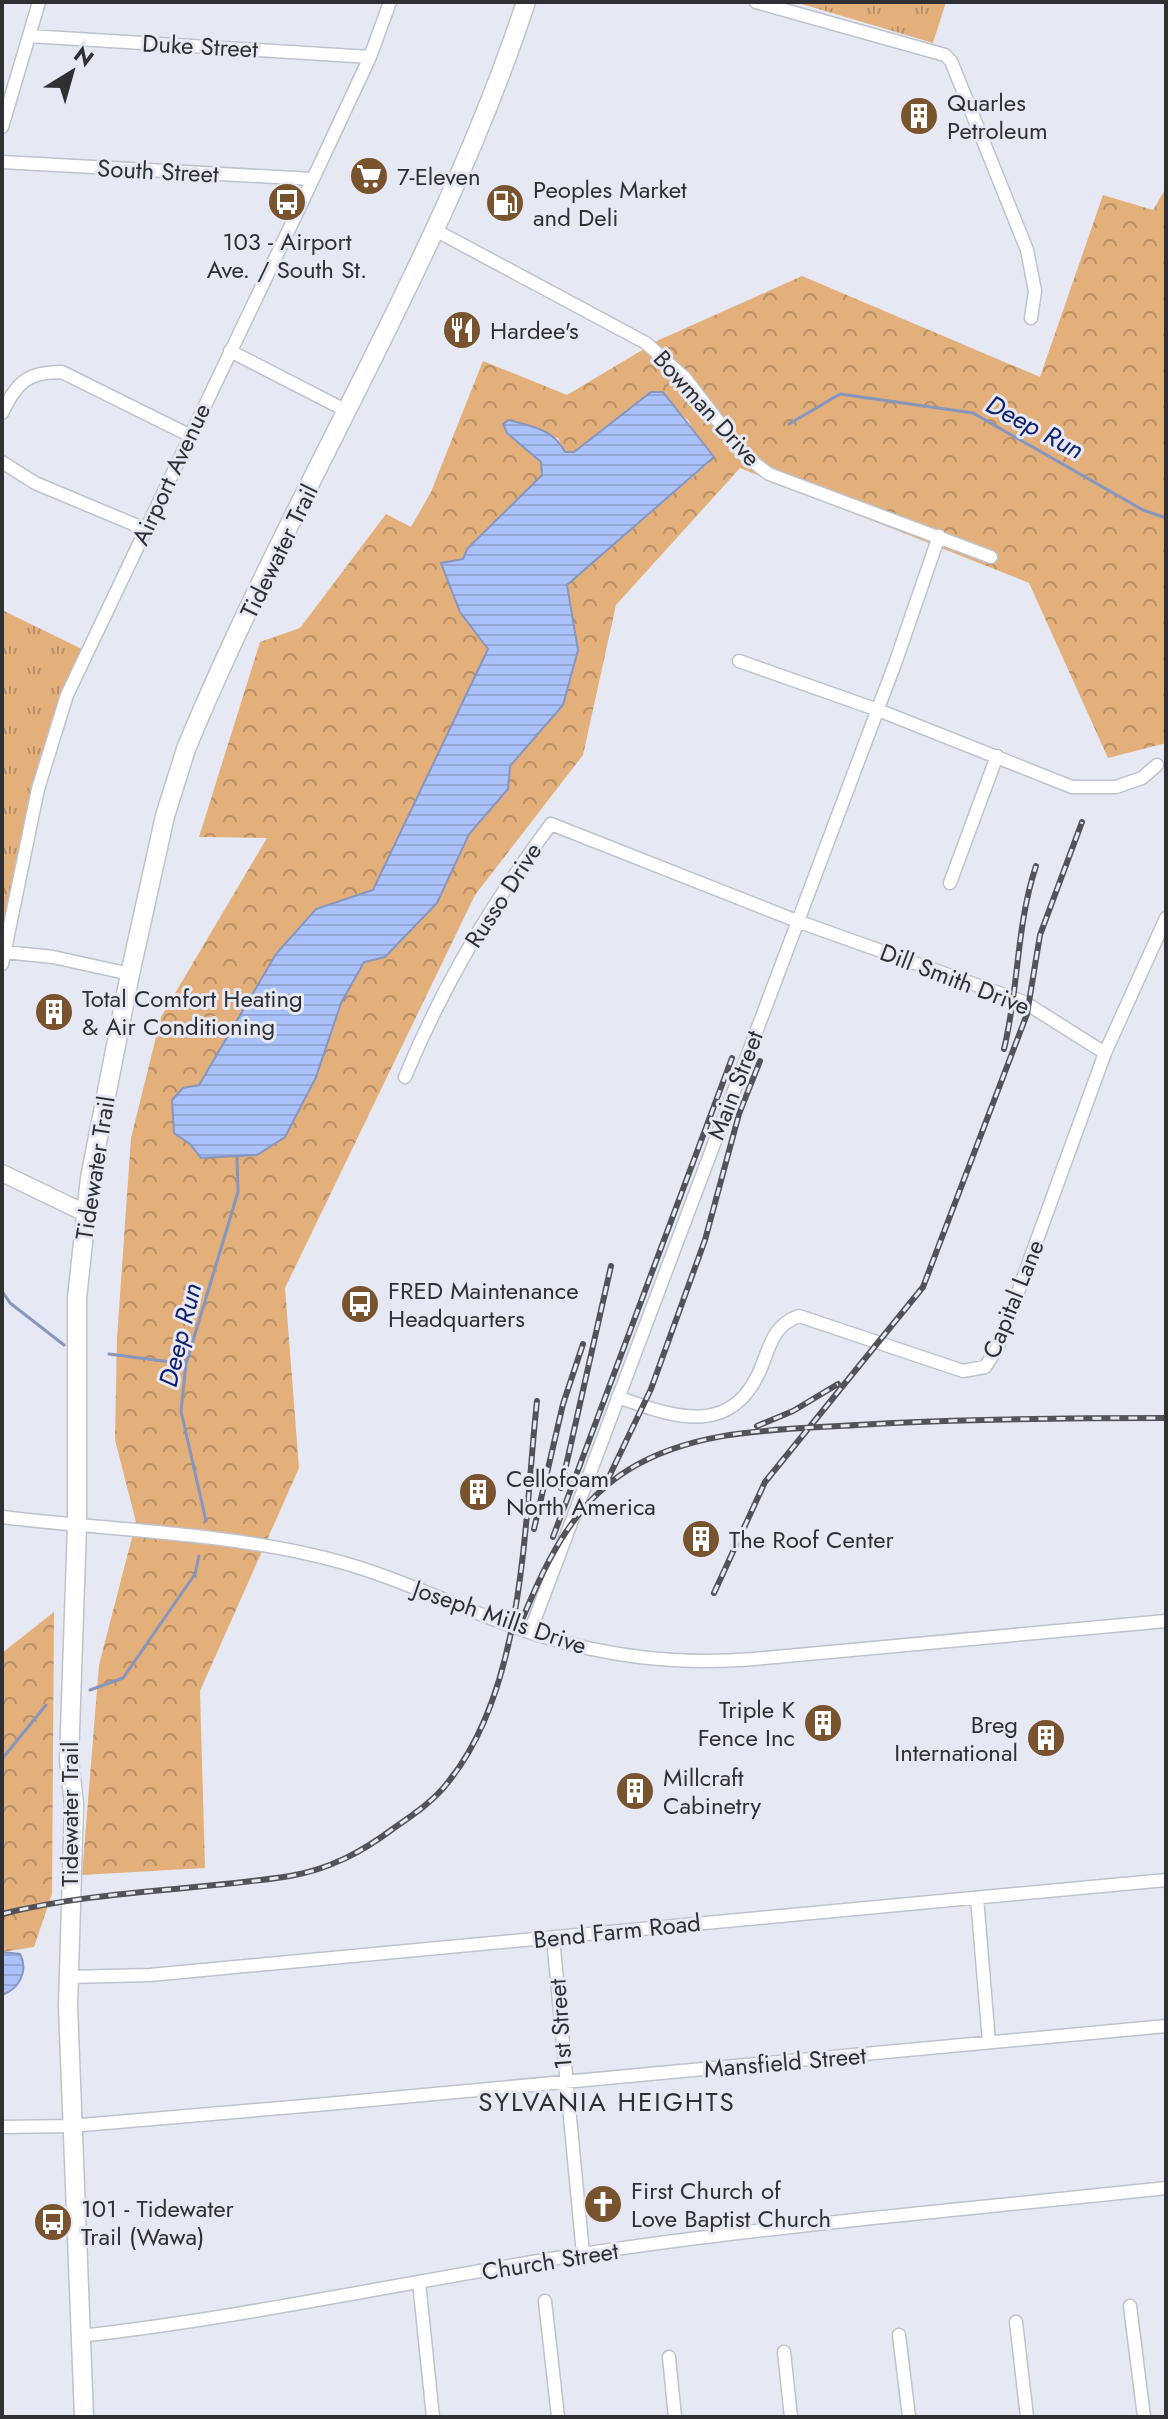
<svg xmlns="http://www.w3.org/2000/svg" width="1168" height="2419" font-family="Jost,sans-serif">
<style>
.forest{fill:url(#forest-crowns);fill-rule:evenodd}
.park{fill:url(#park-tufts)}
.water{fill:url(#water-rules);stroke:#8696be;stroke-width:2}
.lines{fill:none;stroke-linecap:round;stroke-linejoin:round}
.stream{stroke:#8696be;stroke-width:3}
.minor-casing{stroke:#bec2cb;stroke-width:15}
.secondary-casing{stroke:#bec2cb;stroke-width:19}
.primary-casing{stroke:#bec2cb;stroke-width:21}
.minor{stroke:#fff;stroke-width:12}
.secondary{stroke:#fff;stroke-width:16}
.primary{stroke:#fff;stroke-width:18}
.rail-casing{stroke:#515358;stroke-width:6}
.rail{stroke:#e6e9f3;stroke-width:3;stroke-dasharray:9;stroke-linecap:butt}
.labels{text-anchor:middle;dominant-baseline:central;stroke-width:6;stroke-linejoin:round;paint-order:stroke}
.street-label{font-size:24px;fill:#2e3033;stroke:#e6e9f3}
.poi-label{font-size:24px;fill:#2e3033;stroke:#e6e9f3;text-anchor:start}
.water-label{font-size:26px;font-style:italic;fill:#11216d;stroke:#e6e9f3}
.neighbourhood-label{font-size:26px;letter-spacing:2px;fill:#2e3033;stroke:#e6e9f3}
</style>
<defs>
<pattern id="forest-crowns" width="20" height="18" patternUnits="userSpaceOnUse" patternTransform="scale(2)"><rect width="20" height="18" fill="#e3af7b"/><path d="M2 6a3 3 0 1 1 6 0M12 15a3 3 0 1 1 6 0" fill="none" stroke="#b88f65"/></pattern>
<pattern id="park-tufts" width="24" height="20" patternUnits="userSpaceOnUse" patternTransform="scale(2)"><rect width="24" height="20" fill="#e3af7b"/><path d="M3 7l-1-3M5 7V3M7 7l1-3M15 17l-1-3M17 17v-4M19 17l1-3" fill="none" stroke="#b88f65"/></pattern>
<pattern id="water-rules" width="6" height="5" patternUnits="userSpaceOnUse" patternTransform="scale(2)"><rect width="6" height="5" fill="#abc1f9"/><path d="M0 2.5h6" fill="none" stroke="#93a6d6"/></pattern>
</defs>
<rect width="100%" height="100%" fill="#e6e9f3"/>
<path class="forest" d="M1166 188V743L1108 758 1029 583 740 468 616 605 583 755 475 895 285 1288 299 1468 200 1691 205 1868 82 1875 99 1665 136 1522 115 1440 117 1338 131 1138 161 1017 267 838 199 837 260 642 300 628 386 514 411 527 431 492 483 361 567 395 659 340 802 276 1040 377 1103 195 1153 210ZM651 393 688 420 709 463 567 585 578 650 563 705 510 766 508 789 469 834 437 903 364 962 341 1003 316 1077 285 1137 257 1155 201 1158 190 1144 183 1088 199 1085 276 954 316 910 373 890 488 648 460 612 441 564 463 559 467 549 543 475 542 462 507 434 558 438 565 452H574Z
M54 1612 52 1894 34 1947 2 1952V1653Z"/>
<path class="park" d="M795 2H946L933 43Z
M2 610 88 652 67 695 2 964Z"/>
<path class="water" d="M651 392H663L714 457 567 585 578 650 563 705 510 766 508 789 469 834 437 903 385 957 364 962 341 1003 316 1077 285 1137 257 1155 201 1158 190 1144 174 1133 172 1100 183 1088 199 1085 276 954 316 909 373 890 488 649 460 612 441 563 463 559 467 549 542 475 541 462 507 433 503 424 509 420C533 427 553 429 565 452H574Z
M2 1952 20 1954C29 1971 19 1989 2 1995Z"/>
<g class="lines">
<path class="stream" d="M789 424 840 394 973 413 1143 510 1166 518
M2 1291 10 1303 64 1345
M109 1354 186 1364
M206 1521 181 1411 186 1364 238 1192 237 1157
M90 1690 123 1678 195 1574 199 1556
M2 1759 46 1705"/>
<g class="minor-casing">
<path id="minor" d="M756 2 945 55 951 61 1027 250 1035 291 1031 318
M29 36 370 57
M2 127 39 2
M2 162 313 179
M435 230 646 343 685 378 744 455 769 474 991 557
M230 351 347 411
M2 413C17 382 27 372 62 372L189 435
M2 462 35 483 145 529
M739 661 878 710 1072 787H1116L1142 778 1157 765
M950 883 997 756
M5 952 53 957 130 974
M2 964 38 789 67 695 313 179 370 57 390 2
M405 1077C444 983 491 905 551 824L797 921 1024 1002 1105 1053
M618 1397C677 1419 735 1438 763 1363 771 1341 776 1324 799 1316L963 1371 985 1367 998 1347 1105 1053 1166 918
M2 1517C106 1530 219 1532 321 1557 394 1574 461 1610 532 1633 606 1657 676 1665 754 1659L1166 1621
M530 1632 896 661 939 536
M977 1898 989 2042
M553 1938 583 2254
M68 1977 150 1975 1166 1880
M2 2127 70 2126 316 2105 1166 2026
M419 2282 433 2417
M545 2301 558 2417
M1130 2306 1144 2417
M1016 2322 1027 2417
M899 2335 909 2417
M80 2336C249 2317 414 2280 582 2254 775 2225 972 2209 1166 2188
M784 2352 791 2417
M669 2357 675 2417"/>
</g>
<g class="secondary-casing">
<path id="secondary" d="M2 1173 85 1213"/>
</g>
<g class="primary-casing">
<path id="primary" d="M84 2417 68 2006 74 1804 69 1760 77 1526V1298L90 1178 130 974 165 816 186 749C290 496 440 263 526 2"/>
</g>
<use href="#minor" class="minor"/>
<use href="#secondary" class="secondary"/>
<use href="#primary" class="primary"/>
<g class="rail-casing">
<path id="rail" d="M1004 1049C1019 988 1016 926 1036 866
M757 1426 793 1411 838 1384
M607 1481 651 1389 705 1240 739 1114 760 1061
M561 1488 611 1266
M534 1529 563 1404 583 1344
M553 1537 732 1058
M714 1593 765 1482 923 1287 1027 1014 1040 935 1082 822
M519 1627C544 1567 570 1506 628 1470 696 1428 779 1430 857 1425 960 1419 1063 1418 1166 1418
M2 1914C97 1890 194 1891 290 1876 330 1869 362 1852 394 1828 413 1815 435 1800 449 1781 526 1685 524 1518 537 1401"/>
</g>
<use href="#rail" class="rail"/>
</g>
<defs>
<g id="building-disc" transform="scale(2)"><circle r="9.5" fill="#78532e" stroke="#e6e9f3"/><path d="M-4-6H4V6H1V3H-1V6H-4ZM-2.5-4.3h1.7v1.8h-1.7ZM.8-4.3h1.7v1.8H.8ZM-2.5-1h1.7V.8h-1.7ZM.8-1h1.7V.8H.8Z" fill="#fff"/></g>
<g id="supermarket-disc" transform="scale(2)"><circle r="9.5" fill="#78532e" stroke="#e6e9f3"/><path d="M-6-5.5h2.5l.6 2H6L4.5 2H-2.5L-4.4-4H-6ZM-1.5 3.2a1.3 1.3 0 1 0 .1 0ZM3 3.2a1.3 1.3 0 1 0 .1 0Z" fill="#fff"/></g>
<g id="bus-disc" transform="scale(2)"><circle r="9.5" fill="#78532e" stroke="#e6e9f3"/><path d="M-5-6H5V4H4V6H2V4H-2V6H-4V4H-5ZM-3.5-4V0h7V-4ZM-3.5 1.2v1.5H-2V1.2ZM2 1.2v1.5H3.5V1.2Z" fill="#fff"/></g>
<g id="fuel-disc" transform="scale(2)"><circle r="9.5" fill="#78532e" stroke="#e6e9f3"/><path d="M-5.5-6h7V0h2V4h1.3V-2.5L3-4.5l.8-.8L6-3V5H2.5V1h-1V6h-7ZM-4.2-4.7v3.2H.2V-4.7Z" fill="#fff"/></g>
<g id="restaurant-disc" transform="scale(2)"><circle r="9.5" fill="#78532e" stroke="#e6e9f3"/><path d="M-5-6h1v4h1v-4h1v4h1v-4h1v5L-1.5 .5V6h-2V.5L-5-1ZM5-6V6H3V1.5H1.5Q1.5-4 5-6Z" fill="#fff"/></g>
<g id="church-disc" transform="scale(2)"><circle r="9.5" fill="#78532e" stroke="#e6e9f3"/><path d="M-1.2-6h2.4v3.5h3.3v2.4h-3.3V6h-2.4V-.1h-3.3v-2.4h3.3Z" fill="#fff"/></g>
</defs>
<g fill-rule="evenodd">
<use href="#building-disc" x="919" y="116"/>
<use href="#supermarket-disc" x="369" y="176"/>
<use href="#bus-disc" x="287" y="202"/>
<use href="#fuel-disc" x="505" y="203"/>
<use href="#restaurant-disc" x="462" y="330"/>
<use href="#building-disc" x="54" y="1012"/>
<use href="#bus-disc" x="360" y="1304"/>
<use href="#building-disc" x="478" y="1492"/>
<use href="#building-disc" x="701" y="1539"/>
<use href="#building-disc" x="823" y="1723"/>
<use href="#building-disc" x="1046" y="1738"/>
<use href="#building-disc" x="635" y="1791"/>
<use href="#church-disc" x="603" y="2204"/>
<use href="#bus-disc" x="53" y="2222"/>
</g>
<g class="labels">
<g class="street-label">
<text transform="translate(200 46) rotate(3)">Duke Street</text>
<text transform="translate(158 171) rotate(3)">South Street</text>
<text transform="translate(707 408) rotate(48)">Bowman Drive</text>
<text transform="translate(171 474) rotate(-65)">Airport Avenue</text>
<text transform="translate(279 551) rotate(-64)">Tidewater Trail</text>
<text transform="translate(503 895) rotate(-57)">Russo Drive</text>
<text transform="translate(955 979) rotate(21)">Dill Smith Drive</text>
<text transform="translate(735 1085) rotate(-69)">Main Street</text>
<text transform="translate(95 1168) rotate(-81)">Tidewater Trail</text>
<text transform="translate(1013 1299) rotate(-68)">Capital Lane</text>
<text transform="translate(500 1617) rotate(19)">Joseph Mills Drive</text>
<text transform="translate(69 1814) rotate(-90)">Tidewater Trail</text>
<text transform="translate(617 1931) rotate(-6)">Bend Farm Road</text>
<text transform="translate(560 2024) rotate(-94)">1st Street</text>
<text transform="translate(785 2062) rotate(-5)">Mansfield Street</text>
<text transform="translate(550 2261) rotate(-9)">Church Street</text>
</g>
<g class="poi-label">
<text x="947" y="102">Quarles<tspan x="947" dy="28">Petroleum</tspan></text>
<text x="397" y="176">7-Eleven</text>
<text x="533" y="189">Peoples Market<tspan x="533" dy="28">and Deli</tspan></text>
<text x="287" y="241" text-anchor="middle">103 - Airport<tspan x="287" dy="28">Ave. / South St.</tspan></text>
<text x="490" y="330">Hardee's</text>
<text x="82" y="998">Total Comfort Heating<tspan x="82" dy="28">&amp; Air Conditioning</tspan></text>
<text x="388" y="1290">FRED Maintenance<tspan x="388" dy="28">Headquarters</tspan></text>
<text x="506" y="1478">Cellofoam<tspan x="506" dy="28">North America</tspan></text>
<text x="729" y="1539">The Roof Center</text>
<text x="795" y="1709" text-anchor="end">Triple K<tspan x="795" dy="28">Fence Inc</tspan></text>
<text x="1018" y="1724" text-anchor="end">Breg<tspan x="1018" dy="28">International</tspan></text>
<text x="663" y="1777">Millcraft<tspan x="663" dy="28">Cabinetry</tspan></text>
<text x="631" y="2190">First Church of<tspan x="631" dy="28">Love Baptist Church</tspan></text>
<text x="81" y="2208">101 - Tidewater<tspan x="81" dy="28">Trail (Wawa)</tspan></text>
</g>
<g class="water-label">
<text transform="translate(1035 427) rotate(28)">Deep Run</text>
<text transform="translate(180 1335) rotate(-76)">Deep Run</text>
</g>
<g class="neighbourhood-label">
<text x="607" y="2102">SYLVANIA HEIGHTS</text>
</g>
</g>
<rect width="1168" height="2419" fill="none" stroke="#2e3033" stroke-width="8"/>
<g transform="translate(72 72) rotate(37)" stroke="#e6e9f3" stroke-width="6" paint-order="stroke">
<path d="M0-6L14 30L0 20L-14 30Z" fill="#2e3033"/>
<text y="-12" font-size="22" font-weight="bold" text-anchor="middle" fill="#2e3033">N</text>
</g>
</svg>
